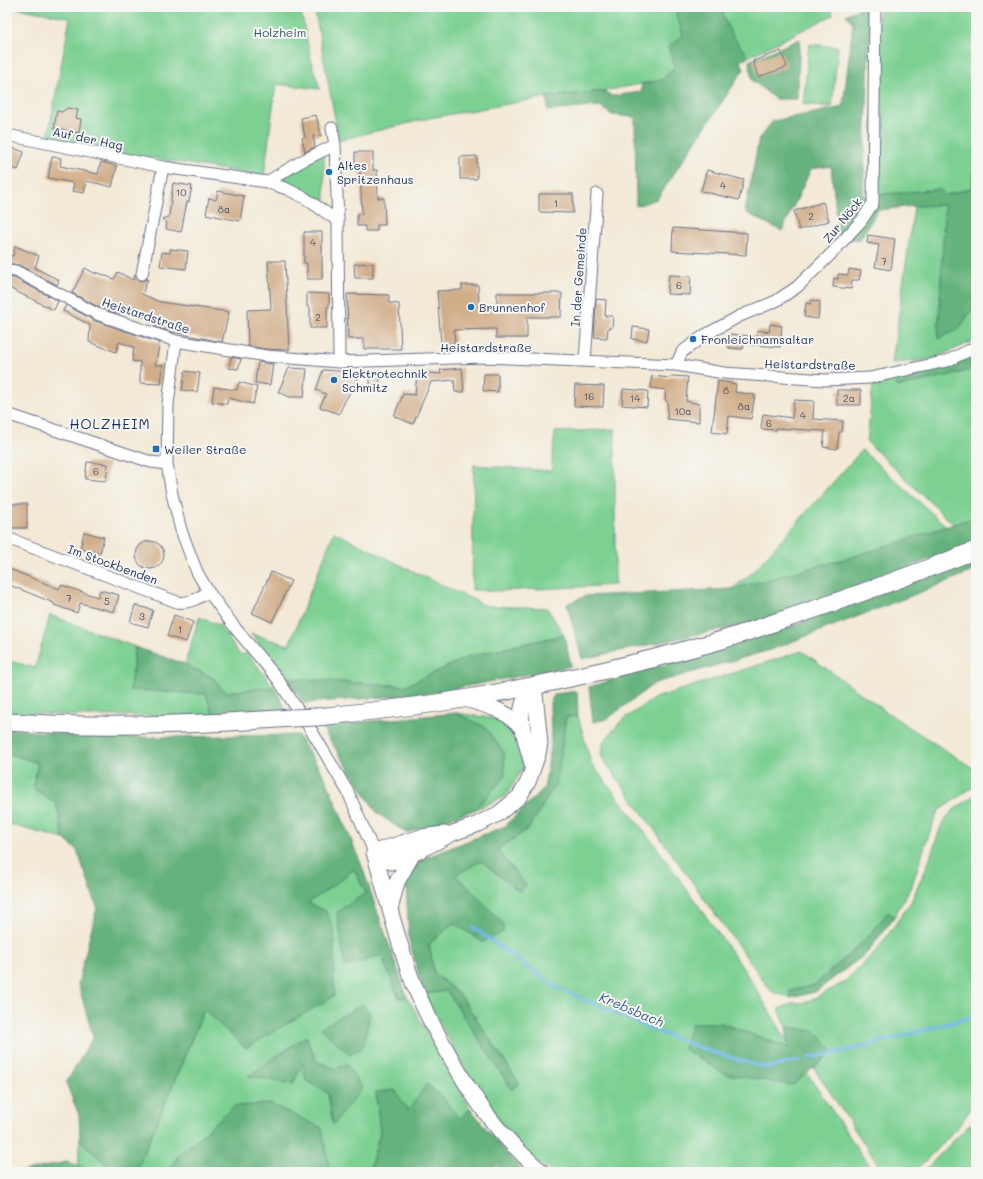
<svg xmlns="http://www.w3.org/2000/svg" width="983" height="1179" font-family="Mali,sans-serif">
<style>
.green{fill:#7cd092;stroke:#4c8078;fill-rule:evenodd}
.forest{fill:#65b27c;stroke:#40706d}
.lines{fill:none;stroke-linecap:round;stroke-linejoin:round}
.stream{stroke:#71b7e8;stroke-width:3.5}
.building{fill:#d1ae8a}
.street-casing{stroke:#677088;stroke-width:13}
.secondary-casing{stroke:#677088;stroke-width:17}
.primary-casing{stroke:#677088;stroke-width:19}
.street{stroke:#fff;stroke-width:11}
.secondary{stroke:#fff;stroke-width:15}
.primary{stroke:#fff;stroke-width:17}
.primary-bridge-casing{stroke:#677088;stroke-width:19;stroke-linecap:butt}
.primary-bridge{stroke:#fff;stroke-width:17}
.poi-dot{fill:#1f6fb2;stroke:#f6f6f2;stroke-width:1.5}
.labels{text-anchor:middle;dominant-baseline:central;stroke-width:4;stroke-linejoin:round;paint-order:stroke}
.number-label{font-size:10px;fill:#484f69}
.park-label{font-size:12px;fill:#33576b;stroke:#f6f6f2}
.street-label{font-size:12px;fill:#1b2f5e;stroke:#f6f6f2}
.poi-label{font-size:12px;fill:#1b2f5e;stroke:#f6f6f2;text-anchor:start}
.water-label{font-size:13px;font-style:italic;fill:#355887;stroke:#f6f6f2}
.quarter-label{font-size:14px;letter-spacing:1px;fill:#1b2f5e;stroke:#f6f6f2}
</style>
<rect width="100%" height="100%" fill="#f6f6f2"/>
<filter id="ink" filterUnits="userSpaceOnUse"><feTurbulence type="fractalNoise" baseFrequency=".025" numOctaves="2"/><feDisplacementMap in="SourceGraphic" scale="8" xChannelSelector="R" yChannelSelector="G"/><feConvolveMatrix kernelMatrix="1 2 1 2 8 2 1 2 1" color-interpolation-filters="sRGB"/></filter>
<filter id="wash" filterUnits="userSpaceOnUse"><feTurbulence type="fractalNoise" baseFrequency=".012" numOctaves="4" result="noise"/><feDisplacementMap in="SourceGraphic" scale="16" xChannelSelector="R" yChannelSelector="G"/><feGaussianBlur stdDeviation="0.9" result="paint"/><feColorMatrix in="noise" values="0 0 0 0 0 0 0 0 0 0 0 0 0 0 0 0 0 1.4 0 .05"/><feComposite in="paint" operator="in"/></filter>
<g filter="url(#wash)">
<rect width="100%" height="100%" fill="#f3e9d6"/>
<path class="green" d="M11 7H300L312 64 320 89 276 84 264 176 107 151 47 141 70 18Z
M314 7H674L683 35 675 66 662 80 604 91 547 97 430 118 339 140Z
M722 7H831L833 15 748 57C736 40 724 28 722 7Z
M879 7H976V158L972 188 946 195 869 196Z
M809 44 838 47 832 107 803 104Z
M324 153 325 201 304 195 286 186 283 177Z
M945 205 938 338 976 303V300V340L929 360 892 363 914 206Z
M976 369V517L954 525 867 442 873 384 895 379 897 387Z
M615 429V585L499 591 472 590 474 465 551 471 555 432Z
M862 450 947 527 849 558 732 589 752 573Z
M334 532 437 583 487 606 547 608 564 635 470 656 405 686 285 678 251 634 289 645Z
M50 615 135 647 130 690 206 694 213 715 86 716 7 712V660L35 668Z
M199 617 219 625 240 655 247 653 274 687 225 692 213 678 185 664Z
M802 651 895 718 976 770V785L938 811 926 842 912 885 894 917 888 913 867 938 815 985 790 991 791 998 771 991 601 756 604 741 622 720 655 698Z
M456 713 498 719 520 734 523 768 506 796 474 810 505 777 485 727Z
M578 716 591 763 655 845 745 971 788 1042 789 1048 721 1023 793 1085 807 1073 873 1172H551L532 1159 487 1110 424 994 447 991 512 1090 519 1083 461 996 434 973 429 944 454 923 483 942 503 923 455 875 481 861 520 891 526 885 497 850 529 828 556 782 566 717Z
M7 753 38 763 33 788 56 803 64 839 7 824Z
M976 794V1102L955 1131 914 1172H883L814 1068 833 1051 815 1031 786 1027 779 1009 793 1003H805L843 983 877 950 911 902 929 861 941 826 952 811Z
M354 869 366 893 346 967 381 955 399 998 407 997 470 1108 460 1120 443 1098 407 1111 376 1092 380 1133 369 1172H330L329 1169 177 1157 170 1172H136L204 1010 307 903 335 884ZM306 1036 316 1061 335 1069 333 1125 328 1093 306 1081 303 1062Z
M971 1123 972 1131 976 1127V1172H923Z
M80 1140 114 1172H90L88 1169 78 1166Z"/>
<path class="forest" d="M674 7H722C724 28 736 40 748 57L740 60 744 69 657 199 636 206 635 117 612 115 600 106 548 111 547 97 604 91 612 96 641 92 642 84 662 80 675 66 668 47 683 35Z
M862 7H871L863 196 939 189 946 195 972 188 976 158V303L959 329 938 339 945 205 914 206 878 210 860 239 839 240 831 166 811 169 782 231 745 212 759 138 773 121 843 107 853 23 846 15Z
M800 39 797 99H775L752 80 749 61Z
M976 357V369L897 387 895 379Z
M976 517V542L766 620 582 659 567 604 586 596 732 589 849 558Z
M976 558V570L916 594 770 650 655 683 607 719 593 722 589 687 777 631Z
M564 635 571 666 427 694 304 703 285 678 405 686 470 656Z
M135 647 185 664 213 679 225 692 274 687 287 711 213 715 206 694 130 690Z
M577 691 578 716 566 717 557 782 529 828 497 850 526 885 520 892 481 861 456 875 503 923V932L483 942 454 923 429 944 434 973 461 996 519 1083 512 1090 447 991 424 994 409 940 406 882 420 860 505 826 544 788 551 747 550 702 555 694Z
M456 713 485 727 504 752 505 777 474 810 406 833 377 813 321 726Z
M7 729 108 738 298 735 325 777 344 823 360 861 407 997 399 998 381 955 345 967 337 912 366 893 354 869 335 884 308 903 326 911 334 931V996L246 1048 204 1010 136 1172H114L80 1140 79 1115 66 1083 93 1037 78 983 97 907 77 850 64 839 56 803 33 788 38 763 7 753Z
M888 912 894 917 867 953 815 992 791 998 790 991 815 985 867 938Z
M362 1004 370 1014 363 1047 350 1055 321 1028Z
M692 1023H721L789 1048 786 1027 815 1031 833 1051 793 1085 725 1074 684 1049Z
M306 1036 316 1061 335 1069 347 1064 362 1088 333 1125 328 1093 306 1081 303 1063 293 1084 248 1076Z
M427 1084 443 1098 460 1119 470 1108 501 1147 524 1172H506L495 1165 492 1172H369L380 1133 376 1092 395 1090 408 1111Z
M271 1104 322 1128 330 1172H170L177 1157 234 1106Z
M67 1162 88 1169 90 1172H20Z"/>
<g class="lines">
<path class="stream" d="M473 927 555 987 654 1030 712 1052 766 1068 800 1060
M809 1058 854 1049 976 1016"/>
</g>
<g id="blocks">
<path class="building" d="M781 51 787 67 758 77 753 61Z
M67 108 78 110 76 118 81 119 79 133 54 128 57 111 62 112Z
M316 115 321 135 313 136 315 147 305 152 302 138 305 137 301 118Z
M13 148 24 152 18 170 7 166V152L11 154Z
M355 152H373V170H377L378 198H384L385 225H377V231H365V226H357V214H362L360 171H355Z
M477 156V179H460V157Z
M52 157 61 158 60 166 98 174 101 162 117 166 112 187 87 181 84 193 72 191 74 183 48 178Z
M707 170 744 180 739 200 701 191Z
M173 183 192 186 189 202H187L181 232 166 229 167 223 162 219 169 217Z
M218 191 244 196 240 221 206 214 209 198 216 200Z
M539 194H573V213L539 212Z
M823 202 829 221 799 230 794 211Z
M673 228 747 233 746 255 672 251Z
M304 232H322V279H307V263H304Z
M868 235 895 239 891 270 875 267 879 245 867 243Z
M15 246 39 256 35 268 59 280 57 285 19 265 7 263V255L13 256Z
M170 249 188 251 186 269 160 266 162 252 170 253Z
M268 261H285L289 350 267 349 248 346 247 310 271 309Z
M373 263V278H355L354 264Z
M85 268 96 274V272L114 279 118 272 133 280 135 275 137 279 140 281 148 279 142 294 160 302 229 312 222 342 172 332 156 327 157 322 122 308 119 314 100 308 72 293Z
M849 269 861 271 859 280H852L851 289 833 287 834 278 838 279V274L848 275Z
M669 275 691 276 690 295 667 294Z
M7 277 14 278 58 301 54 310 7 287Z
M462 285H478L479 306 497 305V293H562L561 317H527V338H496V329L454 330 455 343H441L437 291 462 290Z
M307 293 329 294V307H327V328H310V307H307Z
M347 294 389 295V303L399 304 401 349H364V339H348Z
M596 299 606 300 605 316H613L612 328H608L607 338 594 337Z
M811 300 820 302 818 319 804 317 806 303 811 304Z
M66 305 95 321 160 343 155 365H163L161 384 140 383V362L132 361 134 347 119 342 116 352 89 342 90 325 63 311Z
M770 324 782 326 780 347 744 344 743 349 729 348 730 334 757 337V330L769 332Z
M633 327 649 329 647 341 632 339Z
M231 357 241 359 238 369 229 368Z
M258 362 273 364 270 385 255 383Z
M289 368 307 369 304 397H290L278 392Z
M462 368 464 392H455L454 380 431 382 413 424 394 416 403 394 415 395 417 372 441 374 440 370Z
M323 370 351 372 359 377 345 401 339 414 320 407 326 394 316 390Z
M185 371 200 373 197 392 182 390Z
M370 372 380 373V385H370Z
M484 374H498V392L483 391Z
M652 376 670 378 671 376 688 377 686 401 699 404V422L667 419 668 403 665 399 666 390 651 388Z
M718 381 736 384 735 392 755 395 751 419 729 416 727 434 712 432Z
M239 382 257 387 253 404 228 398 227 404 212 402 214 387 237 390Z
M575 385 604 386 603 407 574 406Z
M623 389 648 391 647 407 622 405Z
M837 390H861V405H837Z
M794 400 814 401 813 419 843 421 842 432H839L837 449 823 447 825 431 776 428V430L761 429 763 414 792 418Z
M87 462 108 464 106 481 85 479Z
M7 504H27V528H7Z
M84 532 104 537 100 553 80 549Z
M136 555a14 14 0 1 1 28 0a14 14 0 1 1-28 0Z
M7 568 59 589 61 585 98 597 100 590 119 595 114 612 80 603 77 613 54 605V603L7 584Z
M271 572 291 581 272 622 252 613Z
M135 605 153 610 148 627 130 622Z
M174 615 193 622 186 642 167 636Z"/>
</g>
</g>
<g filter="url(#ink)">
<use href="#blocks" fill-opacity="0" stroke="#677088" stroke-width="1"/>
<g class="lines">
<g class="street-casing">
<path id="street" d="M332 128 335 145 338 221
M7 135 163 167 267 182 287 189 305 198 338 221 339 362
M267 182 300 162 335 145
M7 270 16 271 97 314 176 341 266 356 339 362 484 357 676 365 724 373 825 380 870 378 947 361 976 347
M142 274 163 167
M176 341 168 404 167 464 172 494 181 530 190 554 197 572 208 591 236 629 277 678 313 733 348 792 374 852
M585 361 597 194
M676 365 682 352 705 335 740 316 776 301 797 287 831 254 862 220 873 203 875 7
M7 414 151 462 167 464
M7 538 177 602C190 604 199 598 208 591"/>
</g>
<g class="secondary-casing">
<path id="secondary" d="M465 699C486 705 509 711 523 729
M533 768C529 750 517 721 523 704 525 697 530 691 534 685
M374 852C385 891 395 931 408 969 418 998 432 1025 447 1051 474 1100 498 1135 542 1172
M374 852 380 857 391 862 405 858 453 833 476 825 498 814 519 797 528 782 538 754 540 743 534 685
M374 852 421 837 445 834
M391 906 397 882 412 855"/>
</g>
<g class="primary-casing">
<path id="primary" d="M317 717C366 712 415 707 463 699 544 685 625 667 704 645 727 639 750 631 773 623 841 601 909 576 976 550
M7 722C102 728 197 725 292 718"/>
</g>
<use href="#street" class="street"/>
<use href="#secondary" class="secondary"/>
<use href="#primary" class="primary"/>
<g class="primary-bridge-casing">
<path id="primary-bridge" d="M292 718 317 717"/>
</g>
<use href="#primary-bridge" class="primary-bridge"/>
</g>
</g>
<g class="poi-dot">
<circle cx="329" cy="172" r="4"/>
<circle cx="471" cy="307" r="4"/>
<circle cx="693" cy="339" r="4"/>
<circle cx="334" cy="380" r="4"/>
<rect x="152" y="445" width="8" height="8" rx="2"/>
</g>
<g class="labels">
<g class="number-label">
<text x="723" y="185">4</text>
<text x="181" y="192">10</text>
<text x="556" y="203">1</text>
<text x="224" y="209">8a</text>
<text x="811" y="216">2</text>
<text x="313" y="242">4</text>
<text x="884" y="261">7</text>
<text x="679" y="285">6</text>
<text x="318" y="317">2</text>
<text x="726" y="390">8</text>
<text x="589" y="396">16</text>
<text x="635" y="398">14</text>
<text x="849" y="398">2a</text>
<text x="744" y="406">8a</text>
<text x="683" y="411">10a</text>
<text x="803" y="415">4</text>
<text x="769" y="423">6</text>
<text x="96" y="471">6</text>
<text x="69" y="598">7</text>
<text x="107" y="601">5</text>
<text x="142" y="616">3</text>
<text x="180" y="629">1</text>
</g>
<g class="park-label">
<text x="280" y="32">Holzheim</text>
</g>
<g class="street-label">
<text transform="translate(88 138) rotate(12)">Auf der Hag</text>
<text transform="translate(842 220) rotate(-51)">Zur Nöck</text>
<text transform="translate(578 277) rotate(-86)">In der Gemeinde</text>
<text transform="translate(146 315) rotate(18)">Heistardstraße</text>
<text x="486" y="347">Heistardstraße</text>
<text transform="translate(810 364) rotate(1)">Heistardstraße</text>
<text transform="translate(113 564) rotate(20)">Im Stockbenden</text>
</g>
<g class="poi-label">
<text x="337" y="165">Altes<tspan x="337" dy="14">Spritzenhaus</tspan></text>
<text x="479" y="307">Brunnenhof</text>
<text x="701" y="339">Fronleichnamsaltar</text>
<text x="342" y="373">Elektrotechnik<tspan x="342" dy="14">Schmitz</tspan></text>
<text x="164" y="449">Weiler Straße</text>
</g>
<g class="water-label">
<text transform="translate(632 1009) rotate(23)">Krebsbach</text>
</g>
<g class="quarter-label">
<text x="110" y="423">HOLZHEIM</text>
</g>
</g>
<rect width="983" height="1179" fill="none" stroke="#f6f6f2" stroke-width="24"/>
</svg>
